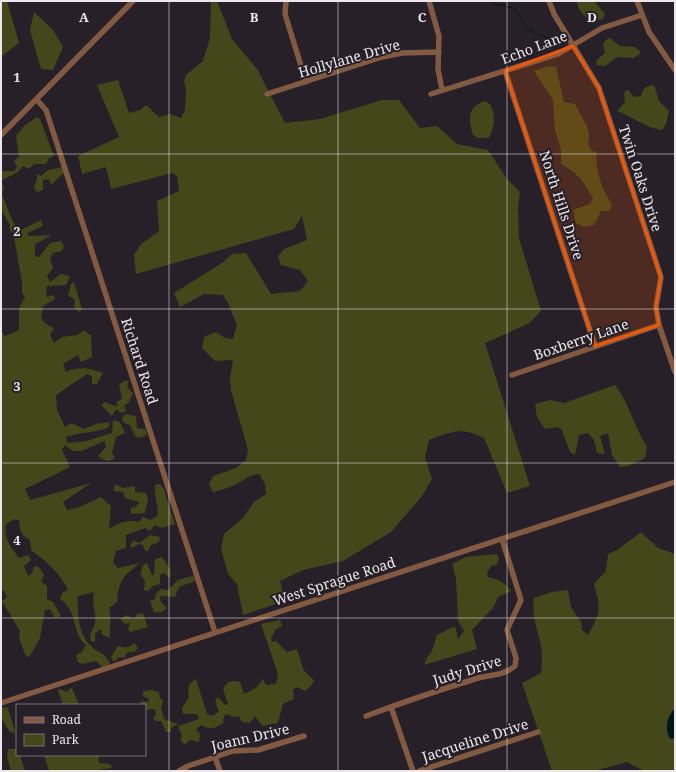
<svg xmlns="http://www.w3.org/2000/svg" width="676" height="772" font-family="'Noto Serif',serif">
<style>
.green{fill:#43471a}
.water{fill:#001719}
.lines{fill:none;stroke-linecap:round;stroke-linejoin:round}
.stream{stroke:#001719;stroke-width:1}
.minor{stroke:#825a42;stroke-width:5.5}
.marked{fill:#e8590c;fill-opacity:0.2;stroke:#e8590c;stroke-width:3;stroke-linejoin:round}
.grid{fill:none;stroke:#ebe7ec;stroke-width:1;stroke-opacity:0.55}
.labels{text-anchor:middle;dominant-baseline:central;stroke-width:4;stroke-linejoin:round;paint-order:stroke}
.street-label{font-size:14px;fill:#ebe7ec;stroke:#272028}
.grid-label{font-size:13px;text-anchor:middle;font-weight:bold;fill:#ebe7ec;stroke:#272028;stroke-width:4;stroke-linejoin:round;paint-order:stroke}
</style>
<rect width="100%" height="100%" fill="#272028"/>
<path class="green" d="M1 1H7L19 43 1 57Z
M211 1H217L232 39 257 69 285 123 320 119 382 100H399L420 128 437 126 457 144 488 150 507 179 520 192 518 207 519 238 541 311 530 323 485 343 530 486 507 493 484 438C461 427 453 431 429 440L425 457 432 479 422 496 391 532 343 561 303 570 280 581 285 601 243 615 237 584 228 574 221 549 224 534 243 518 254 502 266 494 265 484 259 474C250 474 243 481 235 485 228 488 221 490 213 492L209 485 213 476 236 468 246 460 248 450 231 390 230 378 233 360 215 361 202 348 204 337 216 332 225 338 233 339 237 325 229 305 223 295 204 294 180 307 174 293 222 263 232 254 246 253 271 294 300 291 308 281 300 270 281 265 278 256 284 249 307 240 302 216 294 229 136 274 134 255 141 244 159 231 157 201 179 191 177 176 172 173 111 189 106 167 82 174 78 156 119 137 97 85 118 80 129 113 140 110 146 105 159 117 170 114 181 118 185 110 186 90 184 82 186 75 203 61 210 38Z
M577 1H594L605 14 603 19 591 21C583 15 578 11 577 1Z
M34 12 53 30 63 47 53 70 41 69 30 30Z
M610 38 620 46 634 47 640 51V54L633 58 617 57 605 66 597 65 596 61 605 53 603 44 607 39Z
M549 66 556 67 564 102 575 104C581 118 593 129 588 144L592 151 597 152C594 170 603 191 612 205L609 211H601L594 225 584 227 576 223 573 210 590 204 593 198C583 181 579 174 561 164V150L555 130 553 100 534 71Z
M654 85 659 101 669 111 666 124 662 130C646 129 633 116 617 111L625 102 624 92 628 90 634 97 641 96C643 88 646 86 654 85Z
M485 101 490 104C496 117 495 124 489 138H478L473 135C468 119 467 107 485 101Z
M37 117 40 119 54 156 49 158 46 164H34L29 169 23 166 18 172 1 181V171H14L17 167 14 160 19 157 16 136 24 126Z
M62 167 64 173 51 185 49 179 43 180V190L37 192 34 187 37 179V174L41 176 48 170Z
M1 185 4 186 2 195C7 205 9 215 15 225L13 233 10 231V225L3 213 1 205Z
M41 220 43 226 27 233 29 236 52 235 35 244V256L39 257 50 243 61 241 64 246 62 251 53 253 50 259 53 268 47 276 50 282 61 274 70 276 66 285 47 286 46 297 54 295 55 299 43 306 41 318 45 323 54 328 50 335 54 343 62 337 77 335 84 330 91 336 92 357 81 362 78 355 63 364 66 372C80 366 88 368 103 373L97 384H92V376L87 374 56 395 57 410 65 427 71 423 84 429 96 424 110 422 108 428C94 433 80 432 66 437L67 443 86 441 112 433 113 420 120 422 125 433 116 437 112 453 115 458C108 463 105 461 98 456L106 447 105 441 81 451H73L65 445 62 450 70 467 25 489 30 500 91 483 63 502 67 510 80 507 101 497 111 506 109 529C118 523 128 519 139 522L143 517 151 520 158 515C158 504 154 496 155 485L160 484 164 489 175 524 162 528 155 525 150 531 145 528 126 535V548L116 551 113 562 118 568 140 563C123 576 119 580 117 602L109 608C112 619 109 627 110 638L103 635 100 629 95 634V642L91 641 90 634C102 616 90 609 94 592L78 596C77 613 78 635 92 647 101 655 105 652 110 664L103 668 96 661 82 664 78 662 76 655 82 652 86 645C71 633 79 612 60 599L62 593 68 590C60 573 46 561 31 550L30 540C20 535 20 530 19 520L15 519 6 524C3 537 11 548 19 558L28 555 31 560 24 566 28 576 32 573 34 566 39 567 44 575 41 582 47 586V599L53 602 61 616 55 618 50 609 45 610 40 638 30 656 26 657 19 638 20 631 2 601 7 597 4 591 1 589V331L5 336 19 330V308L25 297 22 293V283L14 237 21 230Z
M74 282 82 309 79 312 74 307 75 300 68 295 71 284Z
M124 381H129L127 387 133 393 129 402 124 406 126 411 121 413 116 409 112 416 102 406 104 402 115 406 118 405 116 402 122 399 119 385Z
M615 385C630 404 634 427 647 447L645 458 628 466 620 467 612 455 608 433 600 436 605 454 597 453 594 440 588 433 579 435 575 455 570 452 562 430 557 427 545 429 537 417 535 404 550 400 564 403Z
M125 414 136 416 137 428 146 429 147 435 139 438 135 436 130 425 124 423 122 418Z
M114 485H117L123 488 135 486V492L146 493 148 500 145 513 131 514V508L136 507 139 502 125 498 123 492 114 491Z
M641 532 658 548 675 554V771H644L627 762 594 771H552L522 683 541 673C542 663 543 652 540 641 536 626 532 615 534 598L552 592 568 590 571 607 581 622 582 630 588 635C601 612 601 610 594 584L606 571 608 554 617 550Z
M151 535 160 537 159 542 150 546 148 551H145L143 545 138 544 132 548 130 546 133 540 139 543Z
M497 554 499 559 496 565 491 566 487 573 488 577C498 579 504 582 511 591L498 597 493 608 472 630 477 649 424 665 426 659 432 651 437 635 455 626 458 639 464 631 458 621 456 579 452 564 466 557Z
M162 557 170 569 171 576 168 578 165 573 160 575V584L153 586 148 591 144 590 145 581 140 574 143 565 147 563 152 575H154L155 559Z
M193 576 195 581 179 587 175 597 160 596 161 602 167 608 162 612H154L150 601 155 599 156 594 161 589 168 590 178 580Z
M143 613 148 627 130 632 128 629 130 623 125 624 120 619 127 615 134 619 137 614Z
M280 620 282 626 276 629 271 638 272 642 276 641 287 652 297 649 304 671 314 680 311 686 305 691 297 687 293 690 294 699 283 704 278 723 262 726 255 716 250 723 242 722 239 716 233 717 227 714 224 716 223 723C214 729 211 730 201 725L196 730 200 734 199 742 190 740 185 745 180 740 182 736 178 726 199 719 197 714H183L182 708 189 697C188 688 187 684 196 679L207 714 211 716 219 712 215 701 218 697 225 705 228 704 223 689C228 681 231 680 240 682L244 694 256 688 263 679 266 685 276 684 278 674 261 624Z
M134 643 138 648 134 652H128L124 658 119 657 114 662 111 657 118 646C125 648 129 648 134 643Z
M70 688H72L79 705H63L58 690 60 689 67 692Z
M152 690 159 692 160 698 163 701 161 708 164 719 178 724 171 728V732H166L161 721H156L153 718 156 715 155 709 145 710V705H142L140 701 148 702 149 699 143 696V691Z
M5 707 8 708 15 732 14 733 10 732 1 718V708Z
M8 749H17V755H20L25 771H11L7 757Z
M44 755H99V763L110 764 112 768 88 771H49Z"/>
<path class="water" d="M675 708V738L670 739C664 728 667 717 675 708Z"/>
<g class="lines">
<path class="stream" d="M491 1 494 4 514 8 529 30 544 37 556 39"/>
<path class="minor" d="M286 1 285 14 306 82
M429 1 439 36 438 69 442 90
M549 1 554 14 599 88 661 277 656 307 659 325 675 372
M637 1 649 32 675 70
M505 71 595 346
M267 94 382 57 402 53 439 52
M431 94 558 54 602 28 642 15
M37 100 46 110 215 632
M1 135 133 1
M512 375 659 325
M1 703 675 482
M391 707 413 771
M366 716C401 703 436 691 472 680 488 674 502 677 515 666L516 658 507 630 521 600 502 539
M215 757 220 771
M179 771 188 766 233 751 258 750 304 736
M419 771 538 732"/>
</g>
<path class="marked" d="M573 46 599 88 661 277 656 307 659 325 595 346 505 71Z"/>
<path class="grid" d="M169 1V771M338 1V771M507 1V771M1 154H675M1 309H675M1 463H675M1 618H675"/>
<g class="labels">
<g class="street-label">
<text transform="translate(534 47) rotate(-21)">Echo Lane</text>
<text transform="translate(349 58) rotate(-16)">Hollylane Drive</text>
<text transform="translate(641 178) rotate(72)">Twin Oaks Drive</text>
<text transform="translate(562 205) rotate(72)">North Hills Drive</text>
<text transform="translate(581 339) rotate(-19)">Boxberry Lane</text>
<text transform="translate(140 361) rotate(72)">Richard Road</text>
<text transform="translate(334 581) rotate(-18)">West Sprague Road</text>
<text transform="translate(467 670) rotate(-17)">Judy Drive</text>
<text transform="translate(250 737) rotate(-13)">Joann Drive</text>
<text transform="translate(475 740) rotate(-18)">Jacqueline Drive</text>
</g>
</g>
<g class="grid-label">
<text x="84" y="22">A</text>
<text x="254" y="22">B</text>
<text x="422" y="22">C</text>
<text x="592" y="22">D</text>
<text x="17" y="82">1</text>
<text x="17" y="236">2</text>
<text x="17" y="391">3</text>
<text x="17" y="545">4</text>
</g>
<rect width="676" height="772" fill="none" stroke="#ebe7ec" stroke-width="4"/>
<rect x="16" y="704" width="130" height="52" fill="#272028" stroke="#757076"/>
<rect x="24" y="717" width="20" height="6" fill="#825a42" stroke="#757076"/>
<text x="52" y="724" font-size="12" fill="#ebe7ec">Road</text>
<rect x="24" y="734" width="20" height="12" fill="#43471a" stroke="#757076"/>
<text x="52" y="744" font-size="12" fill="#ebe7ec">Park</text>
</svg>
